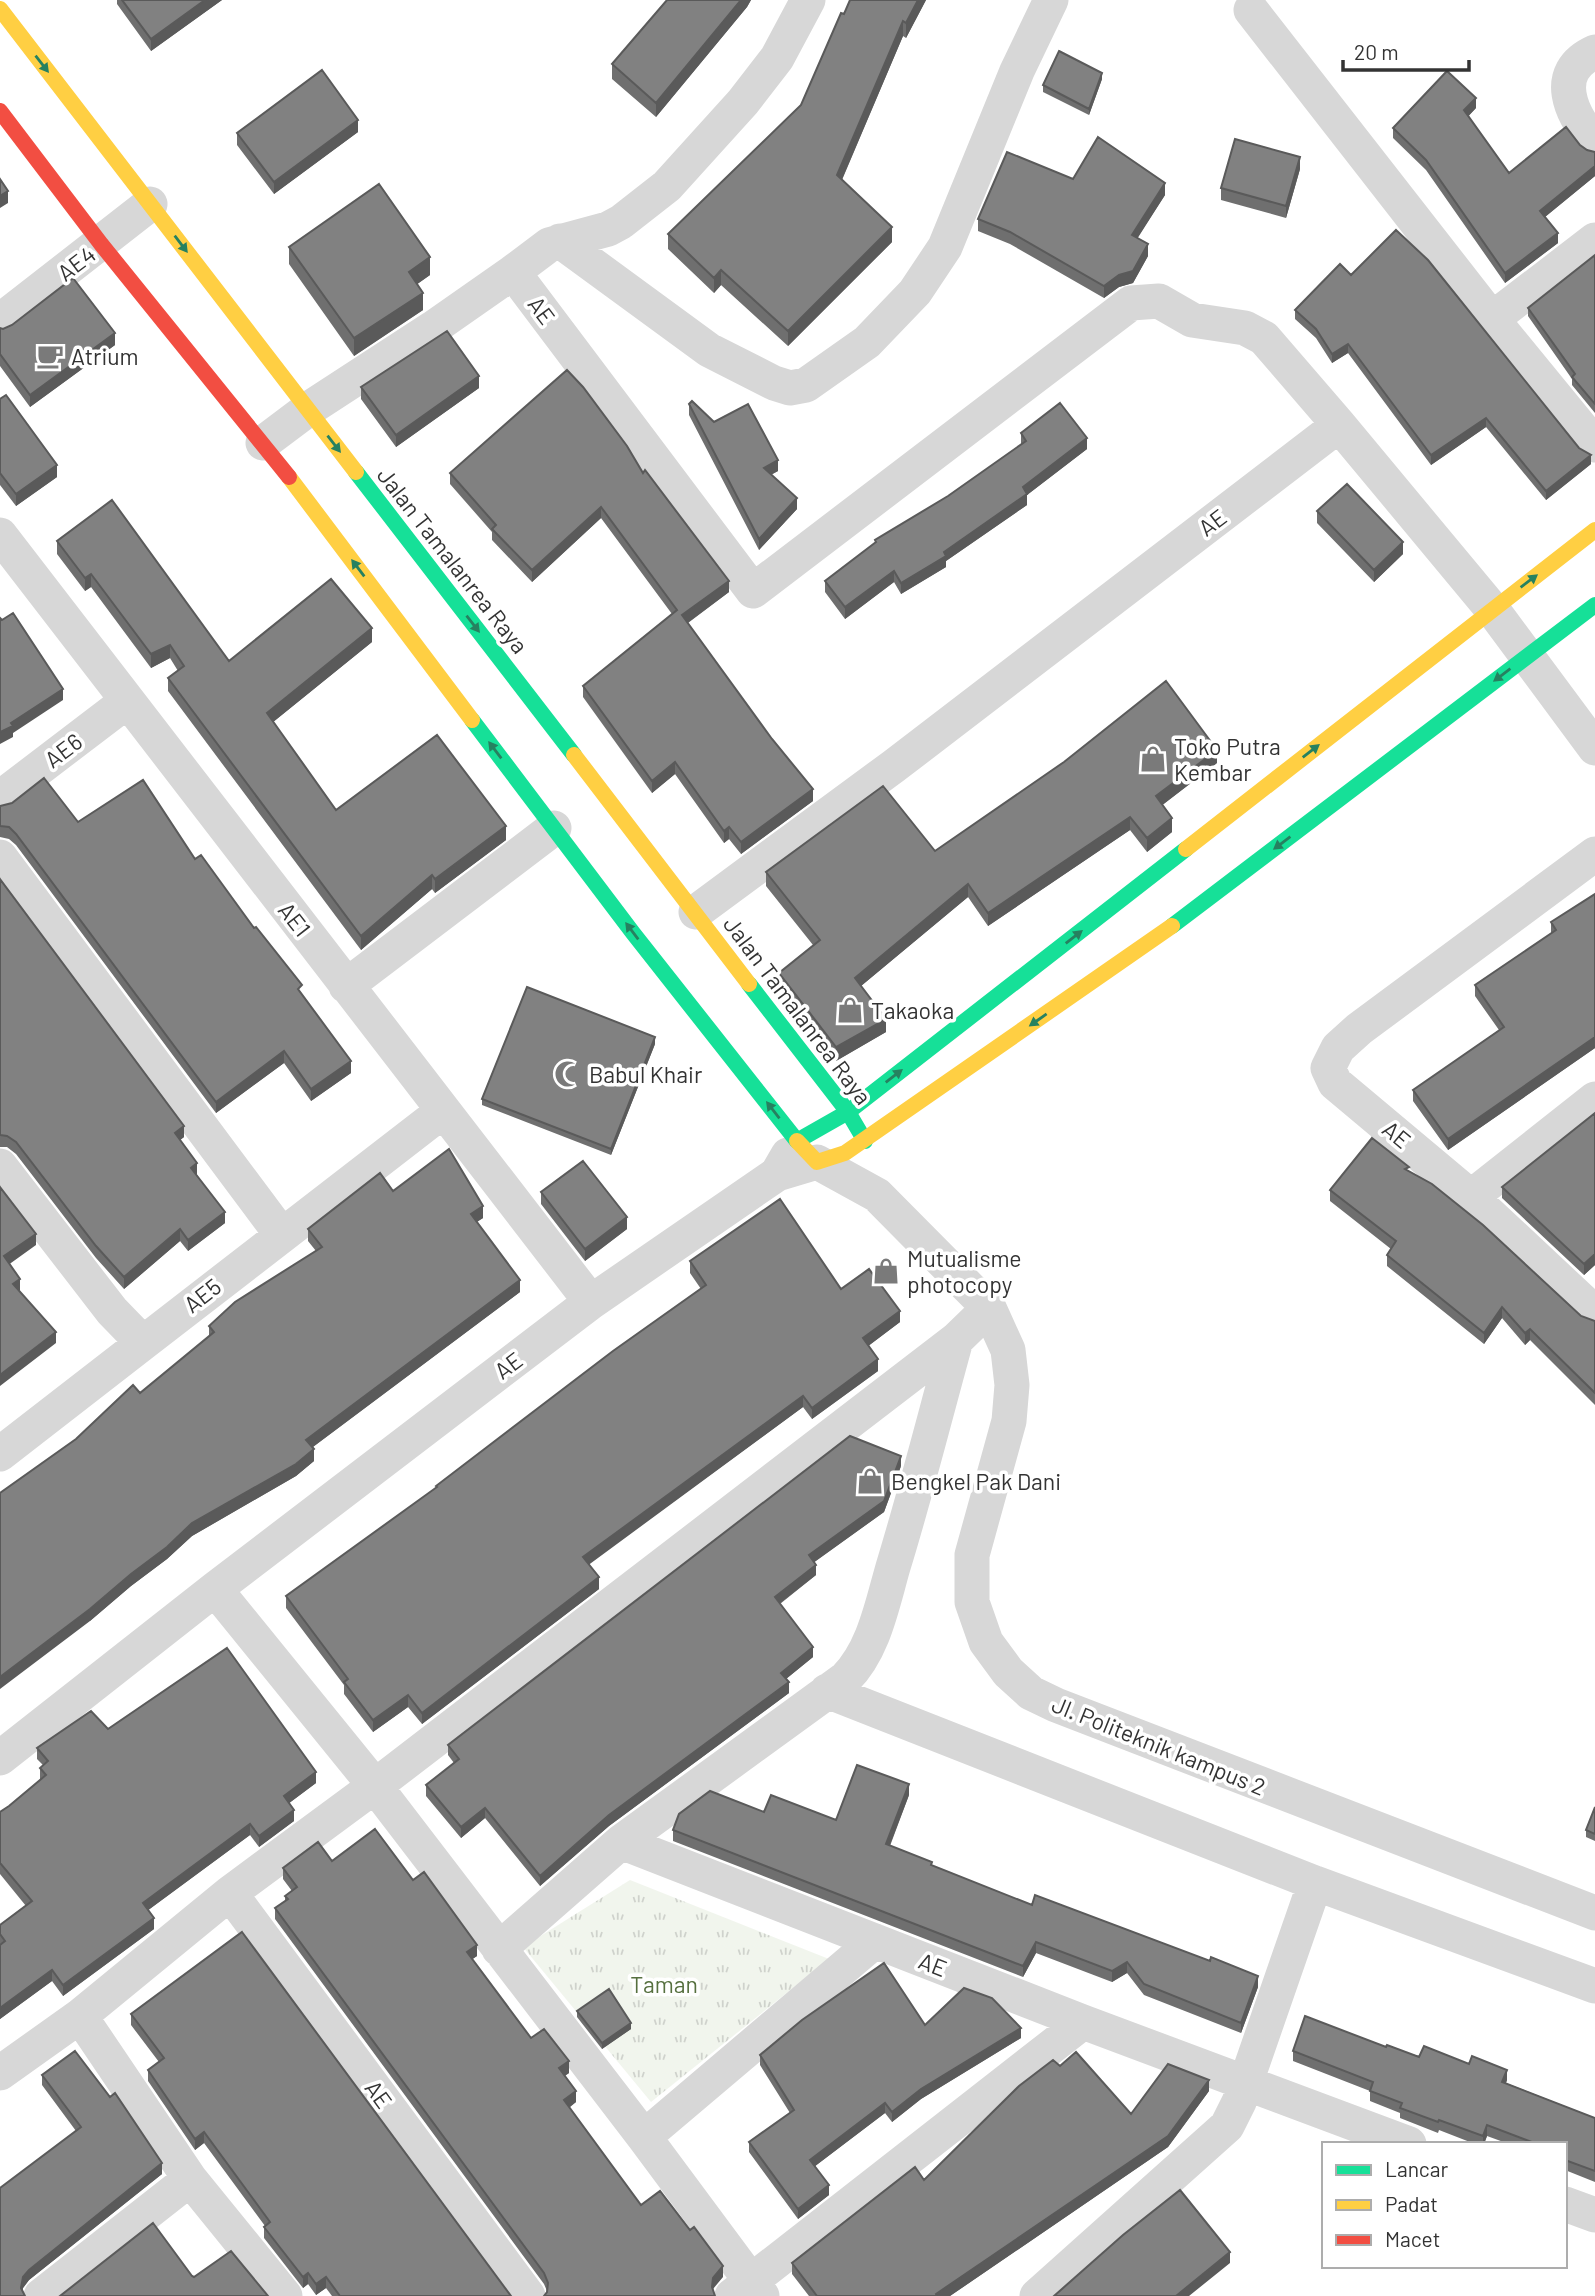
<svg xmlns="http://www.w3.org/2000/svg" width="1595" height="2296" font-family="Barlow,sans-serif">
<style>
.park{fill:url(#park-tufts)}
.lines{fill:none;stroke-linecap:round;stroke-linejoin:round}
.street{stroke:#d7d7d7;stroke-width:35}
.fast{stroke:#16e098;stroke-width:16}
.slow{stroke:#ffcf43;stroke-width:16}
.jam{stroke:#f24e42;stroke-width:16}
.wall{fill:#6f6f6f}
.shaded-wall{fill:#5a5a5a}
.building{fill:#818181;stroke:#5a5a5a;stroke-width:2}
.oneway{fill:#268160}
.labels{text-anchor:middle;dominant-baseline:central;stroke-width:7;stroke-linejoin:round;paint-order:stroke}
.street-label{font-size:23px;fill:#333;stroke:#fff}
.poi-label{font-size:23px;fill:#333;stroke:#fff;text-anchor:start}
.park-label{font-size:23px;fill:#56703f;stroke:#fff}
</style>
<defs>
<pattern id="park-tufts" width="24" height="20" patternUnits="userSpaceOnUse" patternTransform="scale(1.75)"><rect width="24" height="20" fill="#f1f5ed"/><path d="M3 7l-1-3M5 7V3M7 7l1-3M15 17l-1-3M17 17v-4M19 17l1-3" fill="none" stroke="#cfd2cc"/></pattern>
</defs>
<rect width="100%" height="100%" fill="#fff"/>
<path class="park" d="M630 1880 829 1959 651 2102 523 1947Z"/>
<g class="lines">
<path class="street" d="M1251 10 1492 319
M1595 52C1550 72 1571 115 1595 142
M1595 240 1492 319 1595 445
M560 241 709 350 774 383 790 388 806 385 867 342 915 292 945 247 1017 71 1051 0
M513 272 549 245 608 229 621 222 667 186 743 102 777 58 808 0
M0 321 150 204
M263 443 307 410 433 328 513 272 753 591 1131 303 1159 301 1192 320 1245 328 1264 338 1339 425
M0 535 591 1302
M0 798 126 702
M1595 854 1359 1029 1338 1048 1328 1068 1335 1083 1471 1197 1595 1313
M0 857 281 1234
M696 912 894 766 1339 425 1492 609 1595 748
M346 986 554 828
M0 1166 112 1311 143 1343 443 1111
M777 1174 817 1162 877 1195 989 1308 1008 1350 1012 1385 1009 1421 972 1555V1602L986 1642 1008 1672 1031 1693 1056 1705 1595 1913
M1471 1197 1595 1099
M0 1454 143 1343
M215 1589 375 1786 644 2137 762 2296
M827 1691 1315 1883 1595 1986
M0 1758 215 1589 591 1302 777 1174 788 1155
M621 1842 1083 2022 1409 2144
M230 1893 528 2296
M499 1949 621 1842 845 1679C874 1650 882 1605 893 1567 916 1492 935 1416 956 1340
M0 2073 80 2016
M644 2137 875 1941
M1565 2204 1595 2215
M41 2296 190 2179
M285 2296 190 2179 80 2016 230 1893 375 1786 956 1340 989 1308
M732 2296 1083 2022
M1037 2296 1227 2126 1239 2102 1315 1883"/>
<path class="fast" d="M356 472 574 755
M472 720 633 933 797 1141
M1172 926 1595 605
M749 984 848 1112 865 1141
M797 1141 848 1112 1186 849"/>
<path class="slow" d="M0 9 356 472
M289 477 472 720
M574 755 749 984
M1186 849 1595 530
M797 1141 817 1162 845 1153 1172 926"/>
<path class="jam" d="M0 111 101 244 289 477"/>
</g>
<path class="wall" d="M117 0H222L151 51 117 4Z
M667 0H751L747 7 656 117 612 79V64Z
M850 0H926L906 38 903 36 842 180 892 242 788 346 721 285 714 293 668 249V234L801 105Z
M1102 79 1089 115 1043 92V85Z
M1476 108 1468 116 1509 173 1580 145 1587 150 1595 152V176L1545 217 1558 243 1505 283 1426 170 1393 138V128Z
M358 132 274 194 237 145V133Z
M1300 169 1286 218 1221 200V188Z
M1073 179 1165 195 1137 238 1148 256 1133 283 1119 287 1104 298 1010 244 978 231V219Z
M289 247 430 275 417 284 423 310 354 356 289 264Z
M1595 255V413L1572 385V379L1528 316V308Z
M1351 275 1591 464 1546 500 1486 427 1431 465 1348 353 1332 363 1316 338 1295 319V310Z
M12 325 115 345 30 407 0 366V328L3 329Z
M361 387 479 388 396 447 361 399Z
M0 399 57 477 16 506 0 485Z
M689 404 714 422 778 471 771 475 797 509 759 550 689 415Z
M1021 433 1087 449 1027 495V505L946 561V567L901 594 894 582 845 619 825 592V581L875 543V540L948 496 1021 445Z
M450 473H643L729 592 688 623 813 801 741 854 729 839 724 843 675 774 652 793 583 697V686L672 614 601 518 532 582 492 540V532L450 484Z
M1317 511 1403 554 1374 582 1317 523Z
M57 541 229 661 372 642 273 722 336 810 506 840 435 893 432 889 361 950 168 691V678L178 671 170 658 151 668 91 587 85 591 57 554Z
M1217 763 1162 805 1172 832 1147 852 1130 830 988 926 968 897 861 986 886 1032 836 1061 779 987V973L813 945 766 886V872L935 851Z
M0 806 78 822 195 859 254 928 302 994 351 1073 311 1101 284 1063 216 1113 16 845 9 839 0 837Z
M0 879 184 1137 180 1140 197 1175 225 1223 188 1251 180 1241 124 1289 96 1258 16 1154 7 1147H0Z
M1595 894V1048L1448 1150 1413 1101V1090L1499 1030 1475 996V985L1551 934V922Z
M655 1044 611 1155 482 1105V1099Z
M1595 1113V1265L1584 1275 1502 1198V1187Z
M1409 1171 1581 1316 1595 1321V1405L1530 1340 1525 1345 1502 1318 1484 1344 1387 1266V1255L1391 1249 1330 1201V1190Z
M393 1191 483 1218 476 1222 520 1292 313 1447 314 1461 296 1476 192 1536 167 1559 131 1586 90 1621 140 1393 209 1336V1326L316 1251 308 1241V1229Z
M541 1192 627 1229 585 1261 541 1204Z
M690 1261 841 1289 900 1322 868 1346 878 1371 812 1419 803 1407 588 1564 599 1589 422 1724 408 1707 373 1732 344 1694V1685L286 1608V1596L436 1488V1486L701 1289 690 1273Z
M901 1466 884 1512 814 1562 816 1575 780 1604 813 1657 786 1679 789 1693 609 1826 540 1886 485 1818 461 1838 426 1796V1785L454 1763 448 1755V1745Z
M108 1729 316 1783 289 1803 294 1821 259 1847 250 1835 148 1910 154 1929 63 1996 52 1981 0 2019V1925L26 1906 0 1874V1812L9 1806 40 1780V1768L43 1765 37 1759V1748Z
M909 1795 890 1846 932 1866 1032 1905 1258 1987 1241 2033 1144 1995 1127 1973 1112 1982 1036 1953 1023 1977 673 1841V1830L764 1812 836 1820Z
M1595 1807V1841L1586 1837V1830Z
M332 1861 413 1880 477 1956 472 1959 531 2038 569 2073 565 2076 576 2102 569 2108 641 2205 723 2277 547 2291 544 2284 275 1919V1908L285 1901V1896L292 1891 283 1879V1868Z
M577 2011 631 2029 602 2049 577 2017Z
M131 2014 511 2296H332L326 2288 316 2295 308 2284 303 2288 264 2238V2227L265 2226 204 2143 195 2150 148 2081V2070L159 2062 131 2025Z
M925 2025 1021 2038 921 2099 892 2122 885 2113 815 2166 829 2195 798 2219 749 2152V2142L790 2113 760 2065V2055Z
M1386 2047 1507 2080 1506 2083 1595 2118V2182L1565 2170V2144H1509L1487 2136 1484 2144H1475L1439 2130 1438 2133 1400 2118V2113L1370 2101V2091L1293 2061V2051Z
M1060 2066 1131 2114 1209 2091 1168 2147 950 2296H809L792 2274V2263L924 2180Z
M42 2075 162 2174 29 2280 23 2288 22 2290 0 2296 76 2131 42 2085Z"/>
<path class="shaded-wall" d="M205 0H222L151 51V39Z
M741 0H751L747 7 656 117V103Z
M918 0H926L906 38V23Z
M903 21V36L837 191V175Z
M1102 73V79L1089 115V109Z
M1476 98V108L1464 121V110Z
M358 120V132L274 194V182Z
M1300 157V169L1286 218V206Z
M1595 166V176L1540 221V211Z
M1165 183V195L1132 247V235Z
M8 191V203L0 208V196Z
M892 227V242L788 346V331Z
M1558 233V243L1505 283V273Z
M1148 244V256L1133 283 1119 287 1104 298V286Z
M430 257V275L409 290V272Z
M721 270V285L714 293V278Z
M423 293V310L354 356V338Z
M115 333V345L30 407V395Z
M1348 344V353L1332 363V354Z
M479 376V388L396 447V435Z
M1486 418V427L1431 465V455Z
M1087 438V449L1027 495V505L946 561V567L901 594V583L944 552 1023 487Z
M1591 455V464L1546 500V491Z
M778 460V471L764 478V468Z
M57 465V477L16 506V494Z
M797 498V509L759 550V539Z
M601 507V518L532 582V570Z
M1403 542V554L1374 582V570Z
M894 571V582L845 619V607Z
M91 574V587L85 591V578Z
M729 581V592L682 627V615Z
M372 628V642L267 727V713Z
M170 645V658L151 668V654Z
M63 689V700L13 733V737L0 744V732L11 723Z
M1217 750V763L1156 810V796Z
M675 762V774L652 793V781Z
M813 789V801L741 854V842Z
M1130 817V830L988 926V913Z
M1172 818V832L1147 852V838Z
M506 826V840L435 893V879Z
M729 827V839L724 843V831Z
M432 875V889L361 950V936Z
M968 884V897L855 991V978Z
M886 1019V1032L836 1061V1047Z
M655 1037V1044L611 1155V1149Z
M1595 1037V1048L1448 1150V1139Z
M284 1051V1063L216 1113V1102Z
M351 1061V1073L311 1101V1089Z
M184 1126V1137L175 1144V1133Z
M197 1163V1175L191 1168Z
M483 1206V1218L471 1226V1214Z
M225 1212V1223L188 1251V1240Z
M627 1217V1229L585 1261V1249Z
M180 1229V1241L124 1289V1277Z
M36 1234V1245L4 1268V1256Z
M1595 1254V1265L1584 1275V1264Z
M20 1279V1290L13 1295V1284Z
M520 1280V1292L306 1452V1440Z
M1502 1307V1318L1484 1344V1333Z
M900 1311V1322L863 1350V1338Z
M1530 1329V1340L1525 1345V1333Z
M56 1332V1343L0 1386V1375Z
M878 1359V1371L812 1419V1408Z
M803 1396V1407L583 1569V1557Z
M314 1449V1461L296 1476 192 1536 167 1559 131 1586 90 1621 0 1689V1677L131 1574 192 1523Z
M901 1456V1466L884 1512 809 1566V1555Z
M816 1565V1575L775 1607V1597Z
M599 1577V1589L422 1724V1713Z
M813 1647V1657L781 1683V1673Z
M789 1682V1693L609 1826 540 1886V1876L609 1815Z
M408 1695V1707L373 1732V1720Z
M316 1772V1783L284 1807V1796Z
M909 1784V1795L886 1855V1844Z
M485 1808V1818L461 1838V1827Z
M294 1810V1821L259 1847V1836Z
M250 1824V1835L143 1914V1903Z
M154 1918V1929L63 1996V1985Z
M1036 1942V1953L1023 1977V1966Z
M477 1945V1956L467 1963V1952Z
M1127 1962V1973L1112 1982V1971Z
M52 1970V1981L0 2019V2008Z
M1258 1976V1987L1241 2033V2023Z
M631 2023V2029L602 2049V2043Z
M1021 2028V2038L921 2099 892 2122V2112L921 2089Z
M569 2061V2073L559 2079V2068Z
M1507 2070V2080L1502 2092V2082Z
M1209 2080V2091L1168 2147 950 2296H936V2294Z
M576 2091V2102L564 2111V2100Z
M885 2103V2113L810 2170V2160Z
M1487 2125V2136L1484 2144H1483V2136Z
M204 2132V2143L195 2150V2139Z
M162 2163V2174L29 2280 23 2288 21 2296 23 2277 29 2270Z
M829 2185V2195L798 2219V2209Z
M1230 2252V2263L1189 2296H1176Z
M723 2266V2277L713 2289 712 2287 713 2278Z
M308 2273V2284L303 2288V2277Z
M326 2277V2288L316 2295V2284Z"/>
<path class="building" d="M122 0H205L151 39Z
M667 0H741L656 103 612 64Z
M850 0H918L906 23 903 21 837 175 892 227 788 331 721 270 714 278 668 234 801 105 841 13 844 14Z
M1059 51 1102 73 1089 109 1043 85Z
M322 70 358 120 274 182 237 133Z
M1447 71 1476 98 1464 110 1509 173 1566 127 1580 145 1587 150 1595 152V166L1540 211 1558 233 1505 273 1426 160 1393 128Z
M1098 137 1165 183 1132 235 1148 244 1133 271 1119 275 1104 286 1010 232 978 219 1007 152 1073 179Z
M1235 139 1300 157 1286 206 1221 188Z
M0 179 8 191 0 196Z
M379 184 430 257 409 272 423 293 354 338 289 247Z
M1396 230 1428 260 1579 448 1591 455 1546 491 1486 418 1431 455 1348 344 1332 354 1316 329 1295 310 1340 264 1351 275Z
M1595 255V404L1572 377 1575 374 1528 308Z
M73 278 115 333 30 395 0 354V328L3 329 12 325Z
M447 331 479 376 396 435 361 387Z
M567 370 583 387 627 446 643 473 645 470 729 581 682 615 772 739 813 789 741 842 729 827 724 831 675 762 652 781 583 686 677 610 601 507 532 570 492 529 496 525 450 473Z
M6 395 57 465 16 494 0 473V399Z
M692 401 714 422 748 404 778 460 764 468 797 498 759 539 689 404Z
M1060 403 1087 438 1023 487 1027 494 944 552 946 556 901 583 894 571 845 607 825 581 876 542 875 540 948 496 1026 441 1021 433Z
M1347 484 1403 542 1374 570 1317 511Z
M112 500 229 661 331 579 372 628 267 713 336 810 437 735 506 826 435 879 432 875 361 936 168 678 184 666 170 645 151 654 91 574 85 578 57 541Z
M13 613 63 689 11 723 13 726 0 732V618L2 620Z
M1166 681 1217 750 1156 796 1172 818 1147 838 1130 817 988 913 968 884 855 978 886 1019 836 1047 779 973 820 940 766 872 883 786 935 851 1064 762Z
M44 778 78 822 143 780 195 859 201 855 254 928 256 927 302 985 298 989 351 1061 311 1089 284 1051 216 1102 16 834 9 827 0 826V806L12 803Z
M0 879 184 1126 175 1133 197 1163 191 1168 225 1212 188 1240 180 1229 124 1277 96 1246 16 1142 7 1136 0 1135Z
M1595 894V1037L1448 1139 1413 1090 1504 1027 1475 985 1556 930 1551 922Z
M527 987 655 1037 611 1149 482 1099Z
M1595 1113V1254L1584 1264 1502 1187Z
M1372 1138 1409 1167 1405 1169 1432 1184 1483 1225 1581 1316 1595 1321V1393L1530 1329 1525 1333 1502 1307 1484 1333 1387 1255 1396 1241 1330 1190Z
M449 1149 483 1206 471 1214 520 1280 306 1440 314 1449 296 1464 192 1523 167 1547 131 1574 90 1609 0 1677V1493L76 1439 133 1385 140 1393 214 1332 209 1326 235 1302 322 1247 308 1229 380 1173 393 1191Z
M583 1161 627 1217 585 1249 541 1192Z
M0 1187 36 1234 4 1256 20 1279 13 1284 56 1332 0 1375Z
M780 1199 841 1289 869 1269 900 1311 863 1338 878 1359 812 1408 803 1396 583 1557 599 1577 422 1713 408 1695 373 1720 344 1682 348 1679 286 1596 437 1487 436 1486 613 1351 706 1285 690 1261Z
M850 1436 901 1456 884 1501 809 1555 816 1565 775 1597 813 1647 781 1673 789 1682 609 1815 540 1876 485 1808 461 1827 426 1785 459 1759 448 1745Z
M227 1648 316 1772 284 1796 294 1810 259 1836 250 1824 143 1903 154 1918 63 1985 52 1970 0 2008V1945L5 1941 0 1934V1925L32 1901 0 1863V1812L9 1806 46 1775 40 1768 48 1761 37 1748 91 1711 108 1729Z
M857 1765 909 1784 886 1844 932 1862 931 1865 1032 1905 1035 1895 1210 1961 1211 1957 1258 1976 1241 2023 1144 1984 1127 1962 1112 1971 1036 1942 1023 1966 673 1830 679 1814 710 1791 764 1812 771 1795 836 1820Z
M1595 1807V1834L1586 1830Z
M375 1829 413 1880 424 1872 477 1945 467 1952 531 2038 544 2029 569 2061 559 2068 576 2091 564 2100 641 2205 660 2191 690 2230 694 2227 723 2266 713 2278 712 2287 715 2296H544L547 2292 548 2283 544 2273 275 1908 288 1899 285 1896 297 1887 283 1868 318 1842 332 1861Z
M242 1932 511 2296H340L326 2277 316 2284 308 2273 303 2277 264 2227 270 2222 204 2132 195 2139 148 2070 164 2058 131 2014Z
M884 1963 925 2025 964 1988 992 1998 1021 2028 921 2089 892 2112 885 2103 810 2160 829 2185 798 2209 749 2142 794 2110 760 2055 802 2020Z
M609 1989 631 2023 602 2043 577 2011Z
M1305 2016 1386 2047 1387 2045 1419 2057 1424 2046 1469 2064 1472 2056 1507 2070 1502 2082 1595 2118V2171L1565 2160V2144H1537L1487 2125 1483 2136 1439 2120 1438 2122 1400 2108 1402 2103 1370 2091 1373 2082 1293 2051Z
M75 2051 110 2097 115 2093 162 2163 29 2270 23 2277 21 2288 25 2296H0V2188L81 2127 42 2075Z
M1076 2052 1131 2114 1168 2064 1209 2080 1168 2136 936 2294 937 2296H817L792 2263 915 2167 924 2180 1019 2086 1053 2060 1060 2066Z
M1180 2190 1230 2252 1176 2296H1054L1123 2235Z
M153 2223 192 2276 194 2277 231 2251 268 2296H60Z"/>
<defs><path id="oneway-solid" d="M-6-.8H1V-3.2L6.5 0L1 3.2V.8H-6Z" transform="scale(1.75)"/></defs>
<g class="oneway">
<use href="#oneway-solid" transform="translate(42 64) rotate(52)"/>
<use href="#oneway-solid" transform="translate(181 244) rotate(53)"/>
<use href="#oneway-solid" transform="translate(334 444) rotate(52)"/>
<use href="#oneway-solid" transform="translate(358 568) rotate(-127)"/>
<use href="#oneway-solid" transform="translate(1529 581) rotate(-37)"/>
<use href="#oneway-solid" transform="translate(473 624) rotate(52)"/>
<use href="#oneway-solid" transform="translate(1502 675) rotate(143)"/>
<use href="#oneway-solid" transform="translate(495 750) rotate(-127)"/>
<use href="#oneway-solid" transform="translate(1311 751) rotate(-38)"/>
<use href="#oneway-solid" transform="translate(1282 843) rotate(143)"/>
<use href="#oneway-solid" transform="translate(632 931) rotate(-127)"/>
<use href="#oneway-solid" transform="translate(1074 937) rotate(-38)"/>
<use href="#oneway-solid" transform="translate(1038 1020) rotate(145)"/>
<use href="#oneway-solid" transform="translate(894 1076) rotate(-38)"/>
<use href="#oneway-solid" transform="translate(773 1110) rotate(-128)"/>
</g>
<defs>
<g id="cafe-bare" transform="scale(2.1)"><path d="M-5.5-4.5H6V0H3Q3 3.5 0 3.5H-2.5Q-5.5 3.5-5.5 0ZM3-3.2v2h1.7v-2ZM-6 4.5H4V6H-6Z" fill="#7a7a7a" stroke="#fff" stroke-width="2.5" paint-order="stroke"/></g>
<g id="shop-bare" transform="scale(2.1)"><path d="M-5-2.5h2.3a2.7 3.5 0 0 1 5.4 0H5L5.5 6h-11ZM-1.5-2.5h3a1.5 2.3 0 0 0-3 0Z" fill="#7a7a7a" stroke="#fff" stroke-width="2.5" paint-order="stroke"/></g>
<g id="mosque-bare" transform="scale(2.1)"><path d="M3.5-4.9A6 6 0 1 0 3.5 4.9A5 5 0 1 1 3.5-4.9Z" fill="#7a7a7a" stroke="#fff" stroke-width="2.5" paint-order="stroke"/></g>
</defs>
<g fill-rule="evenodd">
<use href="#cafe-bare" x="50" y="356"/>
<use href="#shop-bare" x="1153" y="759"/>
<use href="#shop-bare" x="850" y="1010"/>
<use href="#mosque-bare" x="568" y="1074"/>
<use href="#shop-bare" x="886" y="1271"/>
<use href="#shop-bare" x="870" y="1481"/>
</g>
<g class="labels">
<g class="street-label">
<text transform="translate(76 263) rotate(-37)">AE4</text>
<text transform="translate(542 310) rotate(53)">AE</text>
<text transform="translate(1212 522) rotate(-37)">AE</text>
<text transform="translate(453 560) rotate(52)">Jalan Tamalanrea Raya</text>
<text transform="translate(63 750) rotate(-37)">AE6</text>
<text transform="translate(295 919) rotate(52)">AE1</text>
<text transform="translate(798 1010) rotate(53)">Jalan Tamalanrea Raya</text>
<text transform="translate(1397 1134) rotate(40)">AE</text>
<text transform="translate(202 1295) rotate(-38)">AE5</text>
<text transform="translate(508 1365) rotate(-37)">AE</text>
<text transform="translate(1159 1745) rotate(22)">Jl. Politeknik kampus 2</text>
<text transform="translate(933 1964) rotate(21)">AE</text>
<text transform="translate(379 2094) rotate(54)">AE</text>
</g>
<g class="poi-label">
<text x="71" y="356">Atrium</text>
<text x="1174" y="746">Toko Putra<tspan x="1174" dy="26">Kembar</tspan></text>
<text x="871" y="1010">Takaoka</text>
<text x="589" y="1074">Babul Khair</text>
<text x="907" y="1258">Mutualisme<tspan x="907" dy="26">photocopy</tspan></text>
<text x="891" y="1481">Bengkel Pak Dani</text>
</g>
<g class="park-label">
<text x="664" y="1984">Taman</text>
</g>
</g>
<rect x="1322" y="2142" width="245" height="126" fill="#ffffff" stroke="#adadad" stroke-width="2"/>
<rect x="1336" y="2165" width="35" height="10" fill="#16e098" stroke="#adadad" stroke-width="2"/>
<text x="1385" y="2177" font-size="21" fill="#333333">Lancar</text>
<rect x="1336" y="2200" width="35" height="10" fill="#ffcf43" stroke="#adadad" stroke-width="2"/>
<text x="1385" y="2212" font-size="21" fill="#333333">Padat</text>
<rect x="1336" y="2235" width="35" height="10" fill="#f24e42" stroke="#adadad" stroke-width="2"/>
<text x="1385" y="2247" font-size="21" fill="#333333">Macet</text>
<path d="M1343 60v10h126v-10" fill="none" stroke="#333333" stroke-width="3.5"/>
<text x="1354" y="60" font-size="21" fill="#333333" stroke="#ffffff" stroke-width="5" paint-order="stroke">20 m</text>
</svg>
